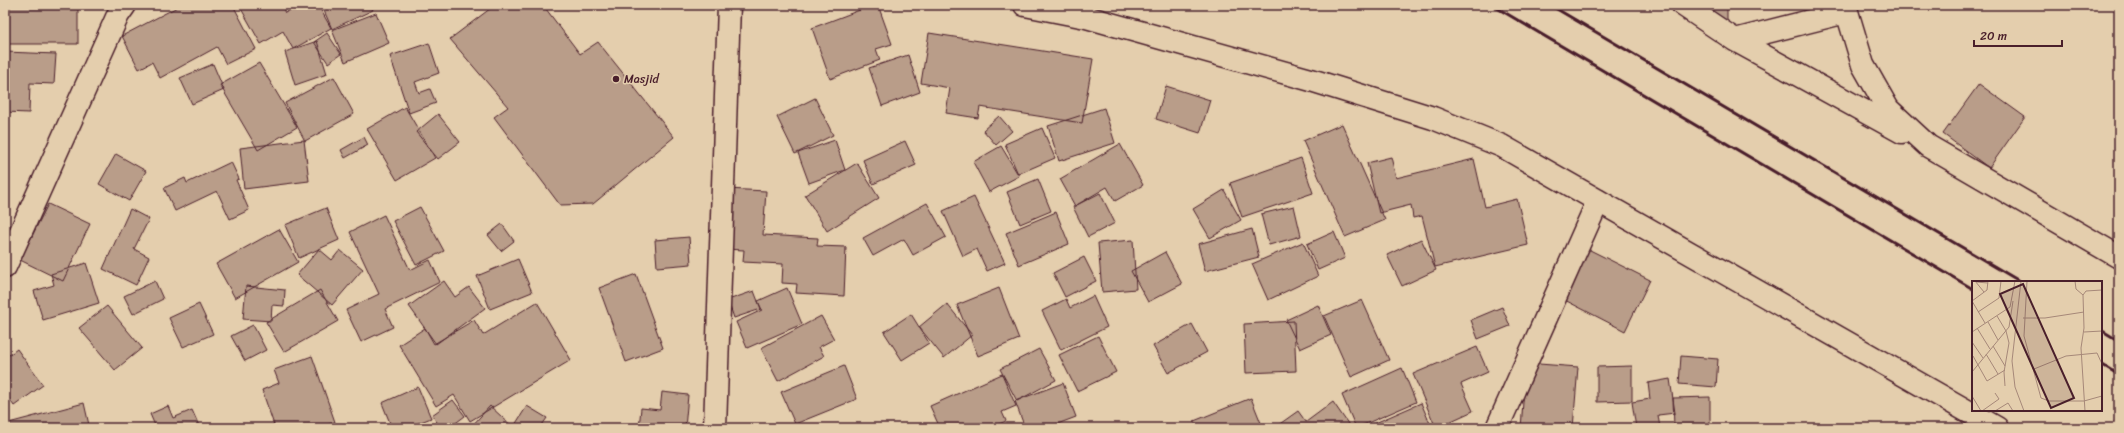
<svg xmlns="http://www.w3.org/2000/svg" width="2124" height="433" font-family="Sriracha,sans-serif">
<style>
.building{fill:#b99d89;stroke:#4a1f2b}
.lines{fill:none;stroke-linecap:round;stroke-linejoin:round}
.street-casing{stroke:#4a1f2b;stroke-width:25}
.secondary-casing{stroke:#4a1f2b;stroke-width:25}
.street{stroke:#e4cead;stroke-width:22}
.secondary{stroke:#e4cead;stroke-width:22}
.rail{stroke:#4a1f2b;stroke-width:3}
.poi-dot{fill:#4a1f2b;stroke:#e4cead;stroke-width:1.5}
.labels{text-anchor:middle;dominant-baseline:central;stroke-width:3;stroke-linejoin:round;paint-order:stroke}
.poi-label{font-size:12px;fill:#4a1f2b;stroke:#e4cead;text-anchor:start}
.inset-road{fill:none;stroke:#a68879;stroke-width:1}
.view{fill:#4a1f2b;fill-opacity:0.15;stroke:#4a1f2b;stroke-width:2}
.inset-edge{fill:none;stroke:#4a1f2b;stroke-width:2}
</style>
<rect width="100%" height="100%" fill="#e4cead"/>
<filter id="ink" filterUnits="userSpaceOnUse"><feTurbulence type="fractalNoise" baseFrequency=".025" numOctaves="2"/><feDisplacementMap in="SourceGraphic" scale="8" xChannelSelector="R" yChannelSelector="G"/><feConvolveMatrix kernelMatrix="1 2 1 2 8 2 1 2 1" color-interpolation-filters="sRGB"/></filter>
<g filter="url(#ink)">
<path class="building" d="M5 5H78V44H5Z
M181 5H233L256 49 226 64 217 47 160 78 152 62 139 69 122 36Z
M239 5H281L285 13 299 5H318L331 28 293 49 283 31 261 44Z
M324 5H371L373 10 332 29 322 6Z
M495 5H543L580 54 598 42 674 137 593 204 560 205 494 117 508 107 450 39Z
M873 5H878L892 44 876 49 880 60 830 79 812 28Z
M1682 5H1727V20L1683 21Z
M376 13 389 43 345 62 332 30Z
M327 33 341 54 328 63 314 42Z
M929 33 1093 59 1082 123 980 107 978 118 946 113 950 88 921 83Z
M317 41 327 74 295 85 285 52Z
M429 43 439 73 415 82 419 93 430 89 436 103 409 113 390 56Z
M5 52 56 54 54 84 30 83 29 113 5 112Z
M908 55 920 92 882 106 869 68Z
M259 63 297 127 258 150 220 85Z
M213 64 224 90 192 104 180 78Z
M334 77 354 114 305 141 285 103Z
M1979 84 2025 117 1989 168 1943 134Z
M1166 86 1210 100 1200 133 1156 119Z
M815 98 833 135 795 154 777 117Z
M405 107 435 158 397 180 367 129Z
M1104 108 1115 143 1059 161 1048 126Z
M438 114 460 142 438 159 416 132Z
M999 116 1012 131 996 145 983 130Z
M1342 124 1385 220 1345 237 1303 141Z
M1042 128 1055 158 1018 174 1005 144Z
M364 137 368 145 345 158 341 150Z
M304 140 309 181 244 189 240 148Z
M835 140 845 170 809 183 798 153Z
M905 141 916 165 873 184 863 160Z
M1120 144 1143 185 1115 201 1107 187 1075 206 1060 179Z
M1001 146 1019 176 989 192 973 162Z
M116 154 146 171 129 201 99 184Z
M1391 157 1396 178 1474 159 1485 207 1517 199 1528 245 1435 267 1422 216 1413 218 1411 205 1379 213 1367 163Z
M1301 158 1313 193 1242 217 1230 183Z
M231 162 239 179 236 180 249 210 230 219 217 191 175 211 164 188 185 178 187 183Z
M857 163 879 198 827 231 805 195Z
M1038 179 1051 211 1020 224 1007 192Z
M727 189 766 191 763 235 818 238 817 246 846 247 844 296 796 293 797 284 782 283 783 264 743 262 744 250 724 249Z
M1224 190 1241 220 1210 238 1193 209Z
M1100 193 1115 223 1088 237 1073 207Z
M974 197 1005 263 987 271 977 249 963 256 943 211Z
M927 203 946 237 913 255 904 239 873 256 863 238Z
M48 204 90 224 63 281 20 260Z
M1294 206 1301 236 1269 245 1261 214Z
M420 207 444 251 416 265 393 221Z
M326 208 339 240 299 258 285 225Z
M130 209 149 219 134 249 149 257 136 285 103 269Z
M1056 212 1069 244 1019 265 1006 233Z
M384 215 410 270 430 260 440 282 385 309 393 327 361 342 346 310 379 294 350 232Z
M502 224 514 241 501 251 488 235Z
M279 229 298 262 235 298 216 264Z
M1252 229 1259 257 1205 271 1198 244Z
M1334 232 1345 258 1318 270 1307 244Z
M689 237 691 264 657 267 655 240Z
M1421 239 1436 270 1402 286 1387 255Z
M1133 240 1136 289 1102 292 1098 243Z
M1303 242 1318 276 1268 300 1252 264Z
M1580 245 1650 280 1625 331 1555 295Z
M319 249 332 260 340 250 363 269 332 305 297 275Z
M1165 252 1182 284 1148 302 1131 271Z
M1084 257 1096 281 1065 297 1053 273Z
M518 259 532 292 490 309 477 276Z
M86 263 99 303 43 320 34 291 54 285 51 274Z
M636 274 663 348 626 362 599 288Z
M155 281 163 299 133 314 124 296Z
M444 281 455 297 469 287 485 308 436 344 409 306Z
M246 286 285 290 284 306 272 305 271 321 243 319Z
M787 288 802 324 747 348 736 322 762 310 758 301Z
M999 288 1019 339 978 356 957 305Z
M320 290 338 321 284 352 266 322Z
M754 291 761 309 734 318 728 300Z
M1093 296 1107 327 1061 350 1042 311 1066 299 1070 308Z
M1362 300 1389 360 1351 377 1324 316Z
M537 302 571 360 470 421 454 395 436 406 399 345 425 328 434 344 474 320 483 335Z
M199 304 213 334 183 347 169 318Z
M947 304 972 335 944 358 919 327Z
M1318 305 1331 335 1300 349 1286 320Z
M107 306 142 348 115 370 79 328Z
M1502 307 1510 326 1478 339 1471 320Z
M911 314 929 343 902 360 884 332Z
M821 316 834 339 819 347 824 356 778 381 761 348Z
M1294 321 1296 371 1246 373 1244 324Z
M1192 324 1207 352 1168 373 1153 346Z
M253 325 266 350 245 361 231 336Z
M1098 336 1116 372 1077 391 1059 355Z
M1477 347 1488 372 1461 384 1473 411 1436 428 1413 374Z
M17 349 43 385 14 406 5 393V358Z
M1039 349 1056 380 1017 401 1000 369Z
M312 356 335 422 318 428H275L262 390 279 383 274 370Z
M1681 356 1718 359 1716 387 1679 384Z
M1526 363 1578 367 1573 428H1521Z
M844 366 857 399 795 424 781 392Z
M1632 366V401L1597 402V367Z
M1402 368 1416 402 1356 428 1342 395Z
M1002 374 1016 406 1002 412 1006 421 989 428H940L930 406Z
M1670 379 1675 413 1658 415 1660 428H1636L1632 402 1650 399 1648 383Z
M1063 383 1076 417 1047 428H1025L1015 401Z
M418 387 431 418 406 428H392L382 403Z
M662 392 688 395 685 428H639L641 408 660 410Z
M1710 397V428H1674L1673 398Z
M1251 398 1263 428H1197L1194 421Z
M453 400 465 416 449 428H441L432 415Z
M1333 402 1351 428H1274L1298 411 1306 422Z
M84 403 89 425 79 428H5V424Z
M1421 403 1432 428H1367L1366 427Z
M168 406 173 418 192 410 200 428H156L150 414Z
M490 406 514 428H470Z
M527 406 547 418 540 428H513Z"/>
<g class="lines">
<g class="street-casing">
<path id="street" d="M1683 5 1735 40 1902 132
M1845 5 1863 65 1888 109 1928 146 2119 257
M1735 40 1846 12
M715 428 729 5
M1497 428 1598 201"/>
</g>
<g class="secondary-casing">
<path id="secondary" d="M1025 5 1086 17 1311 80 1433 118 1502 146 1997 428
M5 267 118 15 125 5"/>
</g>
<use href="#street" class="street"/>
<use href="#secondary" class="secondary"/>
<path class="rail" d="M1492 5 1973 289
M1550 5 2021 282
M2101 330 2119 341
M2101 364 2119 375"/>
</g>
</g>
<circle class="poi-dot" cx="616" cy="79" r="4"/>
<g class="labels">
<g class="poi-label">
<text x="624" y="79">Masjid</text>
</g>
</g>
<g transform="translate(1972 281)">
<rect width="130" height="130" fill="#e4cead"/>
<path class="inset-road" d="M3 0 12 11M49 0 40 80 43 106 52 130M55 0 52 55 69 117 77 120H112L130 115M103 0 104 8 111 14M4 1 16 2M6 31 27 17 29 0M25 35 34 50 37 62 32 91 33 105M51 37H73L112 31M16 41 26 59M13 42 0 20 15 9 16 0M5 47 18 68M0 51 38 26 43 0M112 51 130 50M0 61 11 77M21 65 33 85M14 73 26 93M1 75 15 100 33 89M62 88 94 75 125 72 130 83M0 91 37 46 41 20M0 115 9 130M10 130 27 118 23 112M23 130 36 122 41 130M113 130 109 67 112 47 111 14 114 10 130 9"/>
<path class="view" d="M51 3 102 117 79 127 28 13Z"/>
<rect width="130" height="130" class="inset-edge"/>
</g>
<rect width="2124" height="433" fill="none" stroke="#e4cead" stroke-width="20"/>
<rect x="10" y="10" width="2104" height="413" fill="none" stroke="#4a1f2b" stroke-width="1.5" filter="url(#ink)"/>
<path d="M1974 40v6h88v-6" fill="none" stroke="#4a1f2b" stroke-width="2"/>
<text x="1980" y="40" font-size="12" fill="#4a1f2b" stroke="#e4cead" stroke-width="3" paint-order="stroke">20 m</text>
</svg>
